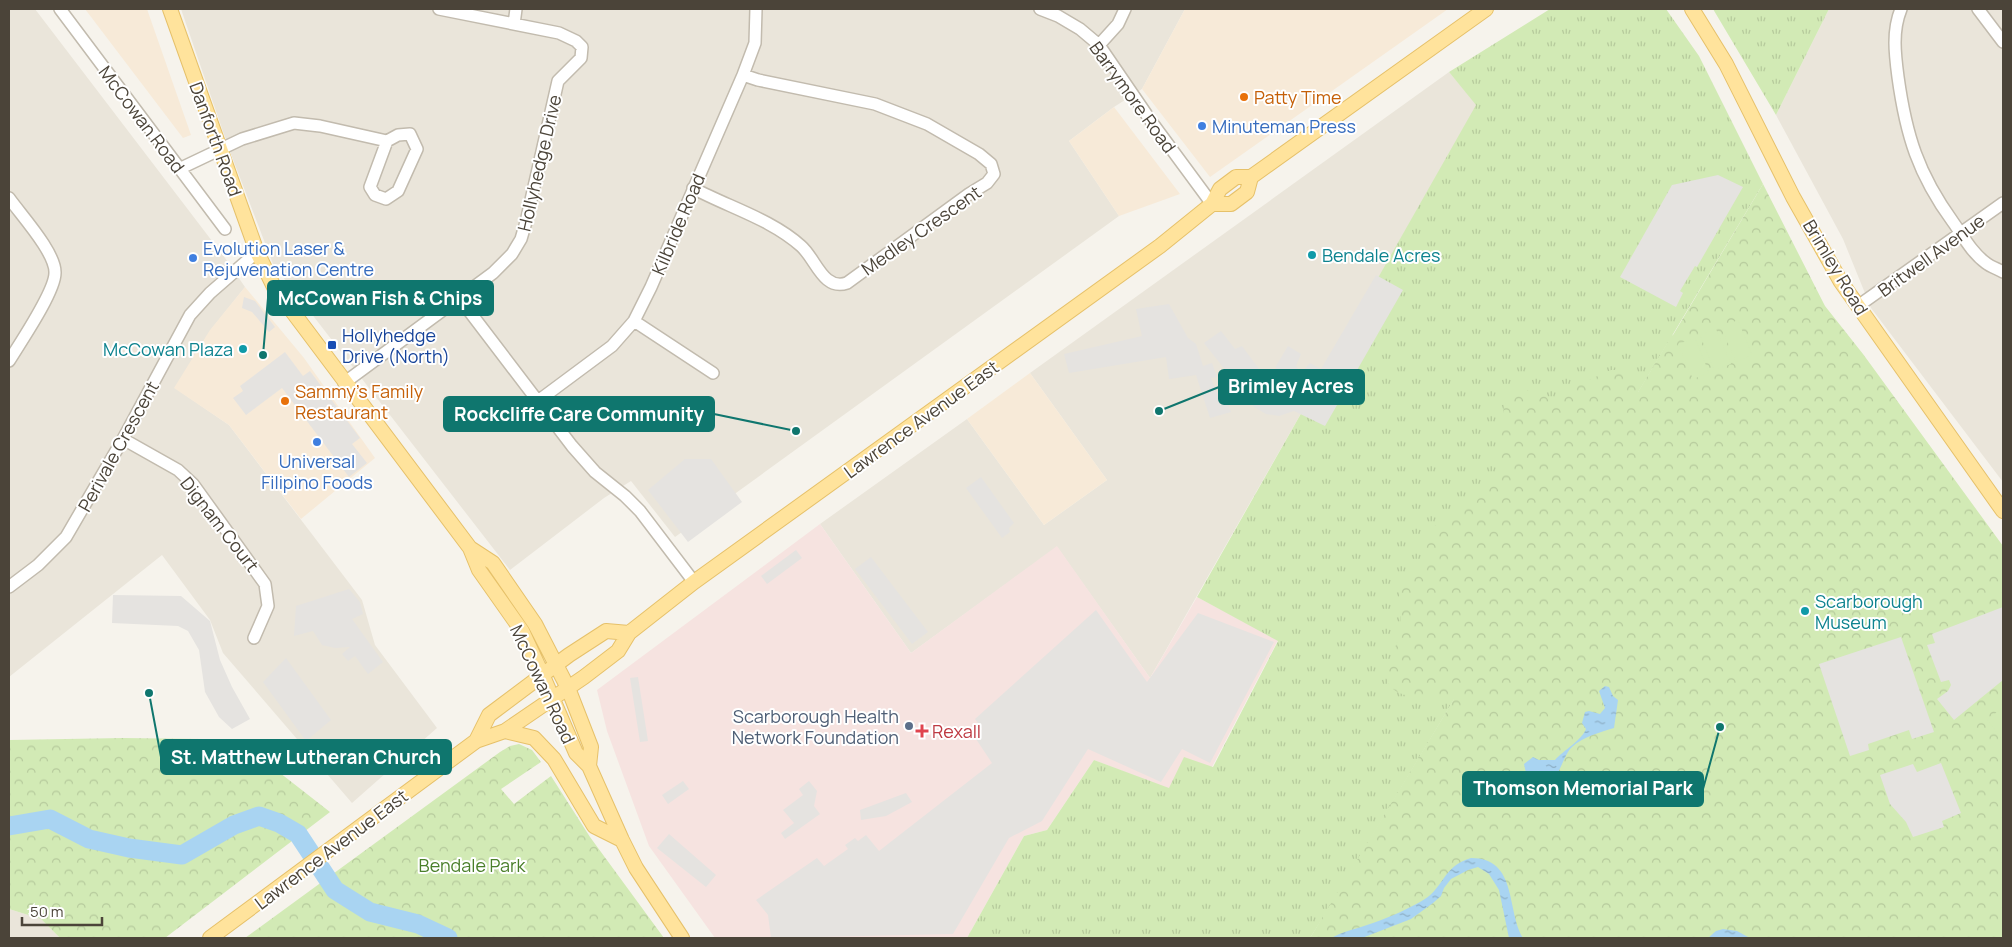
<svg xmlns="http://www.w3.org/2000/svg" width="2012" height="947" font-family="Manrope,sans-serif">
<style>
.residential{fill:#eae5da}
.commercial{fill:#f7ead8}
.medical{fill:#f6e3e0}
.grass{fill:url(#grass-tufts)}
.park{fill:url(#park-crowns)}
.pitch{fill:#d2eab5}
.parking{fill:#e5e3e0}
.water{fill:url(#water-ripples)}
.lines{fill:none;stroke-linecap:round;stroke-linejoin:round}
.river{stroke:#a9d4f2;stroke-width:19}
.minor-casing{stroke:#c2bbae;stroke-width:14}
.major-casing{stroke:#e6c16a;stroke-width:16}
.minor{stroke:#fff;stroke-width:11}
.major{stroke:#ffe39c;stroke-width:14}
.food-dot{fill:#e8710a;stroke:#fff;stroke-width:2}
.shop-dot{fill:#3f7fe0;stroke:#fff;stroke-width:2}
.culture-dot{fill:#0f9aa8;stroke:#fff;stroke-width:2}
.transit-dot{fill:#1a4fb4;stroke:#fff;stroke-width:2}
.service-dot{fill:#5c6f8a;stroke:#fff;stroke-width:2}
.health-dot{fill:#e0444e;stroke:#fff;stroke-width:2}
.labels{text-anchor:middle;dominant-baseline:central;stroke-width:4;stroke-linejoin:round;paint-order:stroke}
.street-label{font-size:18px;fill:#4b4439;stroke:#fff}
.food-label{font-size:18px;fill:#c56008;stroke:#fff;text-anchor:start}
.shop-label{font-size:18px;fill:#366cbe;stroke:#fff;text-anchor:start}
.culture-label{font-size:18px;fill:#0d838f;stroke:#fff;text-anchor:start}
.transit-label{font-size:18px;fill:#164399;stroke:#fff;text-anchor:start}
.service-label{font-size:18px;fill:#4e5e75;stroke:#fff;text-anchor:end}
.health-label{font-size:18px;fill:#be3a42;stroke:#fff;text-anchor:start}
.park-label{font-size:18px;fill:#4a7f2a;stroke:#fff}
.leader{fill:none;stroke:#0f766e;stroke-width:2}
.callout-dot{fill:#0f766e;stroke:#fff;stroke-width:2}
.callout{fill:#0f766e;stroke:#0f766e;stroke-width:2}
.callout-label{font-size:19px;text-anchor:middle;font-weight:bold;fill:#fff}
</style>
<defs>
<pattern id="grass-tufts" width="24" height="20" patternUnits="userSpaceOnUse" patternTransform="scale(1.25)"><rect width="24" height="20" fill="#d2eab5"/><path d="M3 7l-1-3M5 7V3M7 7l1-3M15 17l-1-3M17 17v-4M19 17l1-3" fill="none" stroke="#b6ca9c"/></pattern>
<pattern id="park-crowns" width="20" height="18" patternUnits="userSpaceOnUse" patternTransform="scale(1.25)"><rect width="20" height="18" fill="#d2eab5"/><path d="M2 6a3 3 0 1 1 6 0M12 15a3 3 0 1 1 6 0" fill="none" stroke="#b6ca9c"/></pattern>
<pattern id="water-ripples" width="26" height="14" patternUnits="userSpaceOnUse" patternTransform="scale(1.25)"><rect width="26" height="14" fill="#a9d4f2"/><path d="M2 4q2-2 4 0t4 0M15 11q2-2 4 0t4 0" fill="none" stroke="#8caec5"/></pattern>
</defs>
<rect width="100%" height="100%" fill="#f6f3ec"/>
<path class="residential" d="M9 9H35L225 258 245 287 210 331 175 388 229 425 362 600 375 645 437 728 352 803 223 653 210 620 162 555 9 677Z
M181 9H1185L1142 89 1114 107 1069 141 1119 216 675 537 631 481 604 498 510 570 273 264 229 149Z
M1829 9H2003V482L1871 308 1843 239 1776 115Z
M1449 72 1477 105 1150 678 1057 547 911 653 820 524 967 419 1044 525 1107 480 1030 373Z
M9 909 41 919 60 938H9Z"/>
<path class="commercial" d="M85 9H147L191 135 183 138Z
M1185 9H1448L1210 177 1142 89Z
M1114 107 1180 194 1119 216 1069 141Z
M245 287 304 358 375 458 301 519 229 425 174 388 210 330Z
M1030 373 1107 480 1044 525 967 419Z"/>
<path class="medical" d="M820 524 911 653 1057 546 1150 678 1197 597 1278 640 1212 767 1169 789 1094 760 1047 830 1024 836 967 938H715L649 846 607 731 597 690Z"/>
<path class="grass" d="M1550 9H1666L1699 56 1763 184 1329 908 1310 938H967L1024 836 1047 830 1094 760 1169 788 1184 757 1213 767 1278 641 1197 597 1476 105 1449 72Z
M1713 9H1829L1776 115Z"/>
<path class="park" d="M1763 184 1825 306 1863 354 2003 546V938H1310L1454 699C1438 696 1420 701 1405 695 1369 684 1395 654 1400 634 1403 622 1398 598 1399 584L1402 577 1410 571 1422 572 1428 531 1437 524 1450 519 1461 507 1490 487 1500 473 1498 458 1504 405 1515 391 1531 390 1557 400 1573 387 1611 370H1636L1638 392 1669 340 1668 337 1673 335Z
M123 738 203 739 257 755 330 812 165 938H60L41 919 9 909V740Z
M519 744 532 750 541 762 501 789 514 804 551 776 590 837 664 938H245L500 752 510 746Z"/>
<path class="pitch" d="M1738 320 1752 355 1736 362 1721 327Z
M1716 329 1731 364 1714 370 1700 335Z
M1695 338 1709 373 1693 379 1678 344Z
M2003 708V741L1987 719Z"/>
<path class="parking" d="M1718 175 1743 187 1697 267 1695 266 1680 291 1683 293 1676 307 1620 277 1672 185Z
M1376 275 1403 290 1325 426 1294 411 1279 416 1266 414 1254 407 1204 343 1221 331 1235 349 1242 346 1268 381 1275 380 1276 366 1288 346 1301 354 1296 366 1301 373 1310 363 1321 369Z
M244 297 255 301 275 327 269 332 252 312 242 308Z
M1169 304 1188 338 1196 344 1203 366 1212 363 1217 377 1211 378 1217 393 1224 392 1231 412 1210 418 1196 375 1169 379 1166 357 1069 373 1064 354 1142 336 1136 309Z
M285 352 303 376 310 371 360 438 352 444 367 463 349 477 282 388 246 415 233 398 243 391 240 386Z
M685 459H711L742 502 688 542 648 490Z
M981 477 1014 523 1009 528 1010 532 1002 538 966 488Z
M796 550 802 558 767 584 761 576Z
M871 557 928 632 912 644 855 569Z
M349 589 360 602 363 614 352 619 383 662 368 674 355 656 348 661 342 654 350 647 335 648 322 645 313 631 294 636 296 606Z
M113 595 181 596 210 621 220 660 232 687 250 719 232 729 219 717 205 692 199 650 188 631 178 626 112 623Z
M2003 607V680L1954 720 1937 699 1948 691 1951 685 1949 680 1941 682 1927 645 1935 643 1932 634Z
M1096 610 1147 682 1198 613 1274 642 1210 763 1182 749 1161 782 1088 749 1042 821 1009 838 953 934 771 938 768 915 756 900 817 858 824 866 848 849 845 845 855 838 858 841 866 835 879 851 992 763 974 736 982 729 975 719Z
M1901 637 1934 732 1912 739 1909 730 1868 744 1869 750 1850 756 1819 664Z
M286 658 331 720 306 741 263 682Z
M638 677 648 741 640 742 630 678Z
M1941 763 1961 813 1942 821 1944 827 1913 837 1906 822 1890 804 1880 775 1913 764 1917 772Z
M683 781 689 789 668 804 662 795Z
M809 781 817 791 814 806 820 814 785 839 781 833 794 823 783 810 803 795 799 789Z
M906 793 912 802 886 816 861 820 860 810Z
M669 834 716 875 706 887 657 848Z"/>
<path class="water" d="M1605 686 1609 687 1613 696 1618 700 1614 728C1601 732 1582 737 1572 747 1561 757 1559 788 1539 784 1528 782 1526 774 1524 764L1533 757 1539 760H1555C1564 750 1582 740 1586 729L1582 723 1585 712 1589 711 1600 714 1605 708 1599 691Z
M1471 858C1518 858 1506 910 1523 938H1509L1499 890 1489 874 1478 867 1468 870 1451 879 1444 888 1441 896 1433 903 1411 919 1362 938H1331C1342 932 1355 929 1367 925 1385 919 1404 911 1420 902 1444 890 1442 866 1471 858Z
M1723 929 1737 931 1750 938H1708L1716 931Z"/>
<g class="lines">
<path class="river" d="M9 826 50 819 89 839 129 848 182 855 234 825 259 816 279 823 298 834 335 890 370 912 418 924 448 938"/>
<g class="minor-casing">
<path id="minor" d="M60 9 225 229
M1040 9 1058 16 1080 29 1099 45 1153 124 1212 204
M1901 9C1892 31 1895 54 1898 77 1906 135 1918 174 1953 222 1963 236 1972 253 1986 263 1991 267 1998 269 2003 272
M1978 9 2003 42
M514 24 516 9
M1099 45 1118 24 1125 9
M179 169 242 139 294 123 320 126 387 141 398 135 410 134 417 149 398 191 386 199 375 195 370 187 387 141
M693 188C728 207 771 219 801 246 816 259 823 291 847 283L969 194 987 183 994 174 991 164 979 154 927 124 875 104 758 80 743 75
M9 198C21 215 56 253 55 273 55 292 20 343 9 361
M460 299 572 446 595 472 625 496 640 511 694 582
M1858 306 2003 203
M634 321 713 373
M344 383 493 273 512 254 521 239 526 222 558 81 581 58 582 47 576 41 559 33 439 9
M538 401 612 346 634 321 651 287 743 75 755 43 756 9
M123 439 178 470 193 484 265 584 268 606 254 638
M9 587 38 565 66 537 123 439 190 315 210 293 257 252"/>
</g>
<g class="major-casing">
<path id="major" d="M170 9 257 252 274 287 470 548 479 570 522 631 542 674 576 753 589 766 622 840 636 868 682 938
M1692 9 1726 64 1793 197 1841 282 2003 511
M1212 204H1231L1247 192 1251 177
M470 548 493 563 535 624 568 688 591 747 589 766
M505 731 534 738 554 759 594 826 622 840
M476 741 489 715 569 655 606 631 629 633
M210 938 476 741 505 731 584 677 618 651 629 633 694 582 1160 246 1212 204 1220 189 1236 177H1251L1486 9"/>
</g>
<use href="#minor" class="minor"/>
<use href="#major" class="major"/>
</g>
<g class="food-dot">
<circle cx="1244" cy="97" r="5"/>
<circle cx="285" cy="401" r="5"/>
</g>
<g class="shop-dot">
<circle cx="1202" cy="126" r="5"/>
<circle cx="193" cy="258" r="5"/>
<circle cx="317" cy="442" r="5"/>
</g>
<g class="culture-dot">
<circle cx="1312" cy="255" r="5"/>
<circle cx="243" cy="349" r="5"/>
<circle cx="1805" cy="611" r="5"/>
</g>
<rect class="transit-dot" x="327" y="340" width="10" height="10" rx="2.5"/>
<circle class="service-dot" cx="909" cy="726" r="5"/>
<path class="health-dot" d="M919.5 723.5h5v5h5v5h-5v5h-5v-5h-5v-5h5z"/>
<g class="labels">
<g class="street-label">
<text transform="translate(1133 97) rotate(54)">Barrymore Road</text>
<text transform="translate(142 119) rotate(53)">McCowan Road</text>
<text transform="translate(216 139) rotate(70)">Danforth Road</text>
<text transform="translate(539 163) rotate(-77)">Hollyhedge Drive</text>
<text transform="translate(678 224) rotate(-67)">Kilbride Road</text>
<text transform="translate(921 230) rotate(-35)">Medley Crescent</text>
<text transform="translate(1931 255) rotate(-36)">Britwell Avenue</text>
<text transform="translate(1836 267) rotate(59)">Brimley Road</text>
<text transform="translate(921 419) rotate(-36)">Lawrence Avenue East</text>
<text transform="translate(118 446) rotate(-61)">Perivale Crescent</text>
<text transform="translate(220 524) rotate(52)">Dignam Court</text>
<text transform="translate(543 684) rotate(65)">McCowan Road</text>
<text transform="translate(331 849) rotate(-37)">Lawrence Avenue East</text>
</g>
<g class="food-label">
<text x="1254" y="97">Patty Time</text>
<text x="295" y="391">Sammy's Family<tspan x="295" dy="21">Restaurant</tspan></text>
</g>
<g class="shop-label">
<text x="1212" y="126">Minuteman Press</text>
<text x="203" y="248">Evolution Laser &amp;<tspan x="203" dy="21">Rejuvenation Centre</tspan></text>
<text x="317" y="461" text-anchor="middle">Universal<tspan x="317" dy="21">Filipino Foods</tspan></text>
</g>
<g class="culture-label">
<text x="1322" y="255">Bendale Acres</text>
<text x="233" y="349" text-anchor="end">McCowan Plaza</text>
<text x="1815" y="601">Scarborough<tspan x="1815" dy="21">Museum</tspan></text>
</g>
<g class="transit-label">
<text x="342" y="335">Hollyhedge<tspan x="342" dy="21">Drive (North)</tspan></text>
</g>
<g class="service-label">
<text x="899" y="716">Scarborough Health<tspan x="899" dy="21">Network Foundation</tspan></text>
</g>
<g class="health-label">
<text x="932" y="731">Rexall</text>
</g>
<g class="park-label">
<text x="472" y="865">Bendale Park</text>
</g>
</g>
<path class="leader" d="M263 355L268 298M1159 411L1219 387M796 431L714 414M149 693L161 757M1720 727L1703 789"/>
<g class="callout-dot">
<circle cx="263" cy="355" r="5"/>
<circle cx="1159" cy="411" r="5"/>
<circle cx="796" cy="431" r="5"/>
<circle cx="149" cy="693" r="5"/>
<circle cx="1720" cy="727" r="5"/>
</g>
<g class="callout">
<rect x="268" y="281" width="225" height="34" rx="5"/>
<rect x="1219" y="370" width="145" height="34" rx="5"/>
<rect x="444" y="397" width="270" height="34" rx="5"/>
<rect x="161" y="740" width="290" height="34" rx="5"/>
<rect x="1463" y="772" width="240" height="34" rx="5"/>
</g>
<g class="callout-label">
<text x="380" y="305">McCowan Fish &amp; Chips</text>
<text x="1291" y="393">Brimley Acres</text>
<text x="579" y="421">Rockcliffe Care Community</text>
<text x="306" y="764">St. Matthew Lutheran Church</text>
<text x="1583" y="795">Thomson Memorial Park</text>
</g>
<rect width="2012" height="947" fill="none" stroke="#4b4439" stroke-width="20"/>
<path d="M22 917v8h80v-8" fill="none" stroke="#4b4439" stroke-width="2.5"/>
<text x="30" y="917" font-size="15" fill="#4b4439" stroke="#ffffff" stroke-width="4" paint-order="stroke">50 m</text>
</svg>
